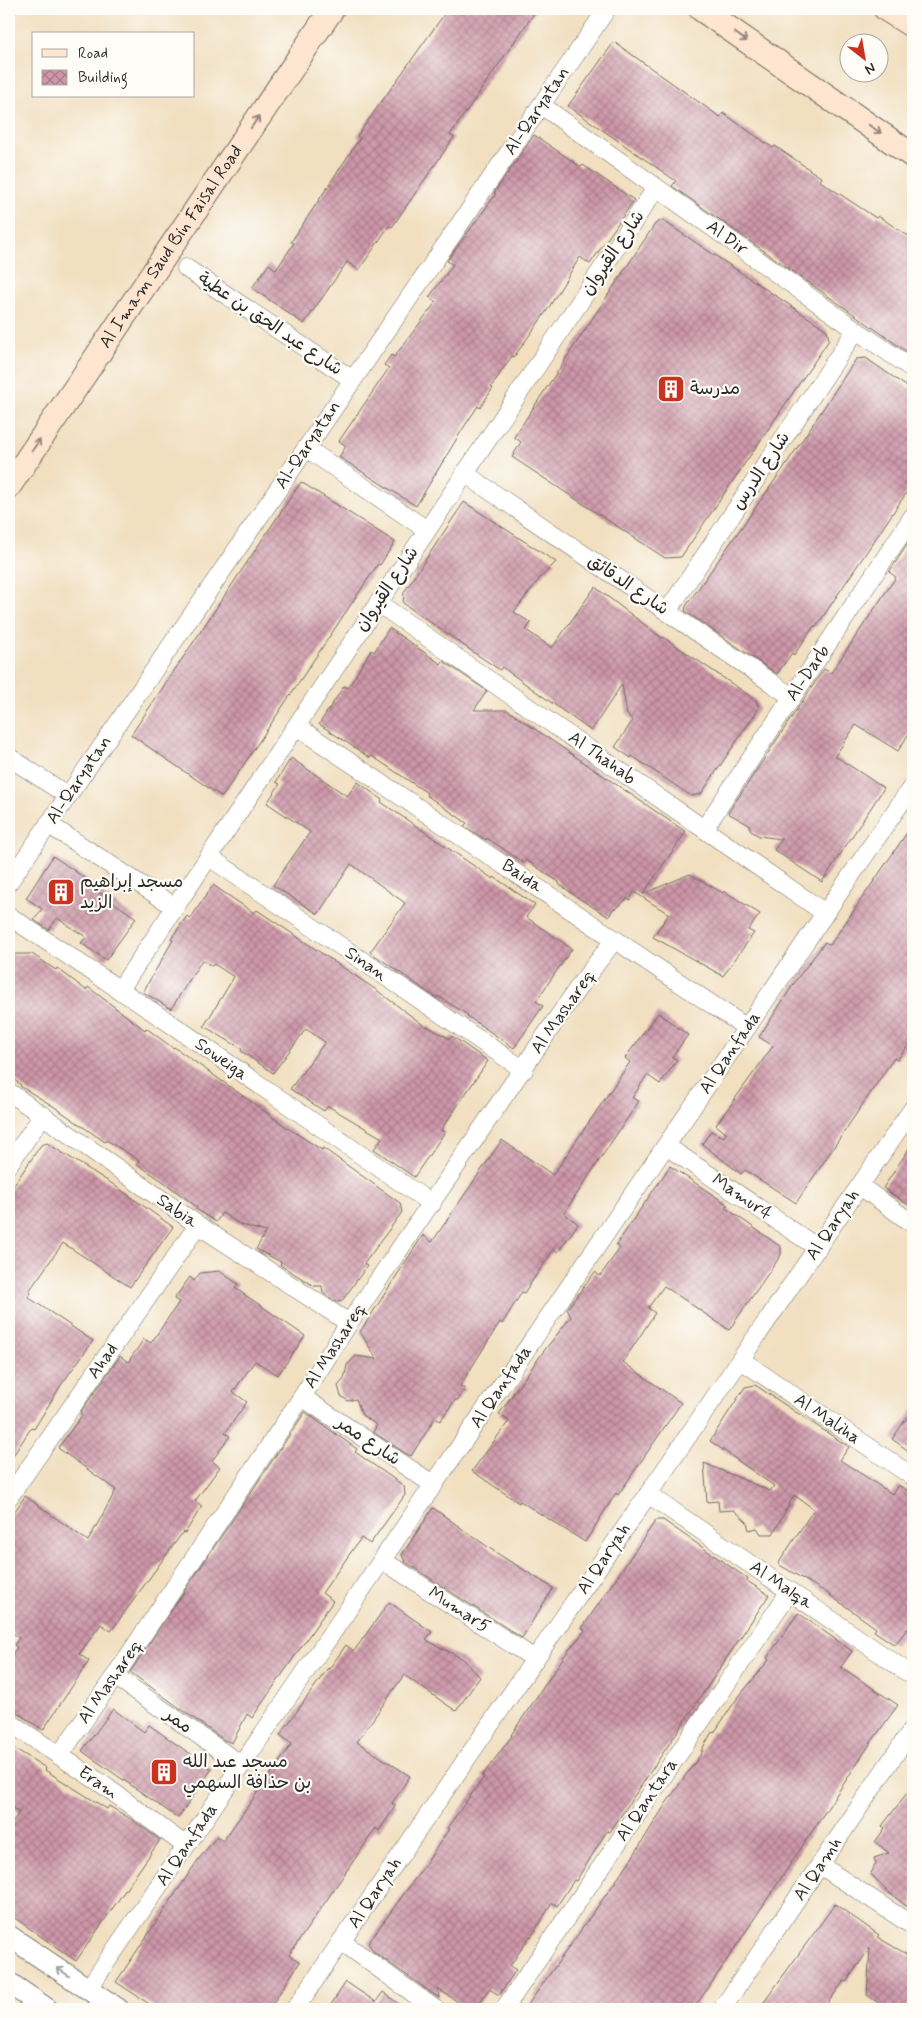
<svg xmlns="http://www.w3.org/2000/svg" width="922" height="2018" font-family="Mynerve,'Playpen Sans Arabic',sans-serif">
<style>
.building{fill:url(#building-cross-hatch)}
.lines{fill:none;stroke-linecap:round;stroke-linejoin:round}
.minor-casing{stroke:#706a5f;stroke-width:19}
.tertiary-casing{stroke:#706a5f;stroke-width:23}
.secondary-casing{stroke:#706a5f;stroke-width:26}
.minor{stroke:#fff;stroke-width:18}
.tertiary{stroke:#fff;stroke-width:21}
.secondary{stroke:#fde5d0;stroke-width:24}
.oneway{stroke:#94887e}
.oneway2{stroke:#a0a0a0}
.labels{text-anchor:middle;dominant-baseline:central;stroke-width:4.5;stroke-linejoin:round;paint-order:stroke}
.street-label{font-size:18px;fill:#2b2b2b;stroke:#fdfcf7}
.poi-label{font-size:18px;fill:#2b2b2b;stroke:#fdfcf7;text-anchor:start}
</style>
<defs>
<pattern id="building-cross-hatch" width="8" height="8" patternUnits="userSpaceOnUse" patternTransform="scale(1.25)"><rect width="8" height="8" fill="#cd97a9"/><path d="M0 0l8 8M0 8l8-8" fill="none" stroke="#a77b8a"/></pattern>
</defs>
<rect width="100%" height="100%" fill="#fdfcf7"/>
<filter id="ink" filterUnits="userSpaceOnUse"><feTurbulence type="fractalNoise" baseFrequency=".02" numOctaves="2"/><feDisplacementMap in="SourceGraphic" scale="10" xChannelSelector="R" yChannelSelector="G"/><feConvolveMatrix kernelMatrix="1 2 1 2 8 2 1 2 1" color-interpolation-filters="sRGB"/></filter>
<filter id="wash" filterUnits="userSpaceOnUse"><feTurbulence type="fractalNoise" baseFrequency=".0096" numOctaves="4" result="noise"/><feDisplacementMap in="SourceGraphic" scale="20" xChannelSelector="R" yChannelSelector="G"/><feGaussianBlur stdDeviation="1.12" result="paint"/><feColorMatrix in="noise" values="0 0 0 0 0 0 0 0 0 0 0 0 0 0 0 0 0 1.4 0 .05"/><feComposite in="paint" operator="in"/></filter>
<g filter="url(#wash)">
<rect width="100%" height="100%" fill="#f1dfc0"/>
<g id="blocks">
<path class="building" d="M448 9H537L450 135 454 137 392 227 389 226 359 270 347 262 304 324 252 288 269 264 276 270 294 243 291 242 360 138 357 136Z
M614 42 720 117 723 113 773 148 775 146 822 178 820 181 876 218 878 216 913 239V356L672 186 676 181 568 106Z
M534 135 581 167 583 165 634 200 590 264 580 257 546 312 514 357 512 356 491 387 493 388 480 408 478 406 462 430 416 506 339 457 346 446 339 441 389 368 384 365 391 355 394 357 436 302 429 297 453 265 447 261 496 194 494 193Z
M662 220 827 330 829 340 681 557 665 558 512 457 521 442 514 437 655 224Z
M866 358 913 391V483L816 627 814 626 794 655 792 653 777 674 685 611 686 606 787 463 856 359Z
M301 482 395 542 380 565 378 564 222 797 131 735Z
M464 502 556 562 540 578 514 612 531 623 526 630 552 648 595 587 662 638 663 637 756 700 759 708 701 794 691 796 632 756 631 758 615 747 633 720 627 715 622 684 591 731 502 667 500 670 476 654 403 603 404 592Z
M913 536V727L898 751 856 725 835 756 884 788 822 882 774 850 782 839 759 836 751 831 749 825 728 813 824 669 831 673 896 577 889 572Z
M389 628 441 664 443 661 487 691 474 710H507L686 832 643 894 690 874 723 893 724 891 760 914 748 930 754 933 723 976 653 937 669 914 634 892 630 900 628 898 617 908 613 909 609 917 580 899 559 884V882L526 860 524 863 487 838 486 840 464 826 467 823 426 795 427 793 372 756 370 758 319 724 344 686 348 688 371 650 374 652Z
M291 758 347 796 358 782 382 800 381 802 493 879 494 877 535 905 526 917 572 949 536 1001 543 1006 514 1048 467 1016 468 1015 438 996 437 998 370 952 405 903 351 864 318 914 273 885 310 832 267 803 280 784 276 782Z
M913 824V1039L897 1060 894 1058 796 1203 745 1170 741 1174 702 1144 711 1131 724 1137 726 1133 716 1125 773 1046 759 1037 797 979 825 942 830 945Z
M53 856 95 885 93 888 136 918 106 960 81 943 86 937 57 918 49 930 34 920 42 909 26 898Z
M213 885 254 913 257 910 375 989 426 1027 427 1026 450 1039 452 1036 488 1061 441 1130 445 1132 414 1177 374 1149 382 1138 328 1106 324 1111 290 1089 325 1042 306 1029 273 1073 241 1051 242 1049 204 1026 234 977 214 964 212 966 202 960 171 1009 143 992 173 940 171 939 187 916 190 919Z
M9 954H32L56 970 57 968 86 990 88 987 145 1030 146 1028 173 1048 174 1047 288 1128 322 1150 323 1148 400 1203 402 1212 364 1264 367 1266 342 1301 336 1302 323 1293 322 1286H314L280 1265 281 1262 256 1249 266 1232 239 1224 222 1213 216 1222 196 1209 197 1207 161 1180 137 1164 139 1160 106 1140 105 1142 53 1106 20 1086 21 1085 9 1076Z
M658 1013 688 1035 672 1057 677 1060 660 1084 647 1075 632 1098 639 1101 564 1213 578 1224 558 1252 554 1249 524 1293 522 1292 502 1324 500 1322 460 1386 465 1389 458 1400H455L440 1421 435 1418 411 1456 405 1453 373 1432 377 1425 362 1415 356 1399 348 1401 341 1396 338 1386 344 1379 347 1365 356 1356 377 1359 360 1332 423 1235 432 1242 502 1140 553 1175 630 1062 625 1058Z
M47 1143 114 1185 173 1227 130 1287 63 1243 29 1291 31 1293 28 1297 93 1341 61 1385 34 1429 31 1428 9 1462V1192L41 1145Z
M913 1143V1208L883 1188Z
M670 1166 728 1205 726 1208 781 1247V1255L729 1330 664 1286 648 1308 655 1313 623 1362 681 1403 618 1495 616 1493 585 1542 520 1501 519 1503 472 1471 509 1421 499 1414 543 1352 571 1317 567 1309 595 1272 600 1276 620 1248 616 1245Z
M219 1271 238 1284 235 1288 305 1336 278 1375 255 1361 233 1392 247 1402 225 1433 230 1436 212 1461 220 1467 195 1501 202 1506 185 1533 183 1532 111 1631 101 1624 79 1654 89 1661 43 1730 9 1707V1659L17 1647 14 1645 19 1638 9 1630V1520L25 1496 88 1541 116 1490 58 1448 82 1415 80 1413 120 1356 128 1362 144 1339 151 1343 179 1302 174 1299 190 1277 194 1281 200 1273Z
M755 1385 849 1447 840 1460 892 1494 898 1485 913 1494V1637L907 1629 895 1645 874 1631 876 1628 827 1593 778 1564 814 1509 794 1495 773 1534H761L757 1528 749 1530 747 1522 734 1510 719 1511 718 1501 707 1502 704 1463 770 1491 774 1486 710 1441 745 1387Z
M913 1409V1454L892 1439Z
M305 1412 357 1449 355 1452 404 1486 405 1495 370 1544 361 1538 322 1593 333 1601 252 1718 247 1714 232 1743 224 1740 130 1672Z
M433 1508 495 1552 553 1588 522 1638 405 1562 402 1555Z
M656 1520H663L748 1579 747 1581 769 1595 610 1832 607 1831 576 1881 574 1880 557 1906 552 1903 531 1937 530 1936 510 1966 516 1970 499 1995 489 1989 475 2009H469L438 1989 439 1998 374 1952 368 1943 425 1865 449 1829 447 1828 484 1777 482 1776 512 1736 511 1735 565 1655 585 1630 582 1628Z
M389 1602 432 1632 426 1640 463 1659 480 1677 456 1711 404 1675 357 1742 410 1776 392 1803 396 1805 379 1831 376 1828 289 1955 300 1962 269 2009H157L116 1982 198 1860 217 1836 223 1841 292 1744 280 1735 328 1668 329 1669 346 1645 354 1651Z
M798 1613 852 1651 841 1667 898 1705 872 1741 711 1984 695 2006 692 2004 689 2009H525L632 1858 667 1802 703 1751H701L712 1732 714 1733 736 1700 769 1660 767 1658Z
M113 1709 144 1732 149 1725 212 1769 178 1818 82 1751Z
M9 1745 46 1768 45 1770 107 1809 109 1806 134 1821 160 1840 76 1961 9 1914V1828L19 1812 9 1806Z
M913 1785V1911L888 1892 870 1873 876 1864 874 1858 889 1853 875 1842 885 1828 882 1826Z
M835 1904 879 1935 877 1937 913 1958V1996L906 2009H887L867 1995 870 1948 846 1982 844 1981 823 2009H759Z
M346 1982 376 2002 383 1992 406 2009H328Z"/>
</g>
</g>
<g filter="url(#ink)">
<use href="#blocks" fill-opacity="0" stroke="#706a5f" stroke-width="1"/>
<g class="lines">
<g class="minor-casing">
<path id="minor" d="M541 105 856 330 913 369
M186 268 353 380
M306 448 427 530
M464 473 792 697
M378 603 825 913
M667 612 856 330
M296 726 747 1028
M9 757 68 796
M48 824 175 907
M704 829 913 516
M209 857 524 1070
M9 882 607 9
M9 916 177 1028 432 1204
M119 991 656 188
M9 1092 198 1225 349 1323
M666 1146 818 1248
M9 1164 43 1115
M860 1186 913 1224
M741 1360 913 1477
M302 1397 434 1485
M648 1494 913 1676
M9 1497 198 1225
M382 1560 535 1659
M115 1676 241 1765
M9 1722 102 1784 186 1846
M59 1756 115 1676 302 1397 349 1323 580 985 615 939
M820 1865 913 1926
M341 1941 435 2009
M88 1989 913 785
M295 2009 913 1108
M504 2009 790 1591
M722 2009 913 1728"/>
</g>
<g class="tertiary-casing">
<path id="tertiary" d="M9 1936 118 2009
M9 1983 47 2009"/>
</g>
<g class="secondary-casing">
<g id="secondary">
<path d="M701 9 913 156"/>
<path d="M886 9 913 26"/>
<path id="s1" d="M9 486 332 9"/>
</g>
</g>
<use href="#minor" class="minor"/>
<use href="#tertiary" class="tertiary"/>
<use href="#secondary" class="secondary"/>
</g>
<defs><path id="oneway-shaft" d="M-6 0H5M1.5-3L5.5 0L1.5 3" fill="none" stroke-width="1.6" stroke-linecap="round" stroke-linejoin="round" transform="scale(1.25)"/></defs>
<g class="oneway">
<use href="#oneway-shaft" transform="translate(741 37) rotate(36)"/>
<use href="#oneway-shaft" transform="translate(255 122) rotate(-56)"/>
<use href="#oneway-shaft" transform="translate(875 129) rotate(34)"/>
<use href="#oneway-shaft" transform="translate(36 445) rotate(-56)"/>
</g>
<use class="oneway2" href="#oneway-shaft" transform="translate(63 1972) rotate(-146)"/>
</g>
<defs>
<g id="building-square" transform="scale(1.4375)"><rect x="-9" y="-9" width="18" height="18" rx="4" fill="#c8321e" stroke="#fdfcf7"/><path d="M-4-6H4V6H1V3H-1V6H-4ZM-2.5-4.3h1.7v1.8h-1.7ZM.8-4.3h1.7v1.8H.8ZM-2.5-1h1.7V.8h-1.7ZM.8-1h1.7V.8H.8Z" fill="#fff"/></g>
</defs>
<g fill-rule="evenodd">
<use href="#building-square" x="671" y="389"/>
<use href="#building-square" x="61" y="892"/>
<use href="#building-square" x="164" y="1772"/>
</g>
<g class="labels">
<g class="street-label">
<text transform="translate(537 111) rotate(-56)">Al-Qaryatan</text>
<text transform="translate(727 238) rotate(36)">Al Dir</text>
<text stroke="none"><textPath href="#s1" startOffset="289">Al Imam Saud Bin Faisal Road</textPath></text>
<text transform="translate(613 253) rotate(-56)">شارع القيروان</text>
<text transform="translate(270 324) rotate(34)">شارع عبد الحق بن عطية</text>
<text transform="translate(308 445) rotate(-56)">Al-Qaryatan</text>
<text transform="translate(761 471) rotate(-56)">شارع الدرس</text>
<text transform="translate(628 585) rotate(34)">شارع الدقائق</text>
<text transform="translate(387 589) rotate(-56)">شارع القيروان</text>
<text transform="translate(808 673) rotate(-56)">Al-Darb</text>
<text transform="translate(602 758) rotate(35)">Al Thahab</text>
<text transform="translate(79 780) rotate(-56)">Al-Qaryatan</text>
<text transform="translate(522 876) rotate(34)">Baida</text>
<text transform="translate(366 964) rotate(34)">Sinan</text>
<text transform="translate(563 1012) rotate(-55)">Al Mashareq</text>
<text transform="translate(730 1053) rotate(-56)">Al Qanfada</text>
<text transform="translate(221 1059) rotate(35)">Soweiga</text>
<text transform="translate(742 1197) rotate(34)">Mamur4</text>
<text transform="translate(177 1211) rotate(35)">Sabia</text>
<text transform="translate(833 1225) rotate(-56)">Al Qaryah</text>
<text transform="translate(335 1346) rotate(-57)">Al Mashareq</text>
<text transform="translate(103 1361) rotate(-55)">Ahad</text>
<text transform="translate(501 1387) rotate(-56)">Al Qanfada</text>
<text transform="translate(827 1419) rotate(34)">Al Maliha</text>
<text transform="translate(368 1441) rotate(34)">شارع ممر</text>
<text transform="translate(604 1559) rotate(-56)">Al Qaryah</text>
<text transform="translate(781 1585) rotate(34)">Al Malqa</text>
<text transform="translate(459 1610) rotate(33)">Mumar5</text>
<text transform="translate(110 1682) rotate(-55)">Al Mashareq</text>
<text transform="translate(178 1721) rotate(36)">ممر</text>
<text transform="translate(98 1783) rotate(35)">Eram</text>
<text transform="translate(647 1800) rotate(-56)">Al Qantara</text>
<text transform="translate(187 1845) rotate(-56)">Al Qanfada</text>
<text transform="translate(818 1869) rotate(-56)">Al Qamh</text>
<text transform="translate(375 1893) rotate(-56)">Al Qaryah</text>
</g>
<g class="poi-label">
<text x="690" y="389">مدرسة</text>
<text x="80" y="882">مسجد إبراهيم<tspan x="80" dy="21">الزيد</tspan></text>
<text x="183" y="1762">مسجد عبد الله<tspan x="183" dy="21">بن حذافة السهمي</tspan></text>
</g>
</g>
<rect width="922" height="2018" fill="none" stroke="#fdfcf7" stroke-width="30"/>
<rect x="32" y="32" width="162" height="65" fill="#fdfcf7" stroke="#a9a8a5"/>
<rect x="42" y="49" width="25" height="8" fill="#fde5d0" stroke="#a9a8a5"/>
<text x="78" y="58" font-size="15" fill="#2b2b2b">Road</text>
<rect x="42" y="70" width="25" height="15" fill="url(#building-cross-hatch)" stroke="#a9a8a5"/>
<text x="78" y="82" font-size="15" fill="#2b2b2b">Building</text>
<g transform="translate(864 58) rotate(149)"><circle r="24" fill="#fdfcf7" stroke="#a9a8a5"/>
<path d="M0-4L9 19L0 12L-9 19Z" fill="#c8321e"/>
<text y="-8" font-size="14" font-weight="bold" text-anchor="middle" fill="#2b2b2b">N</text>
</g>
</svg>
